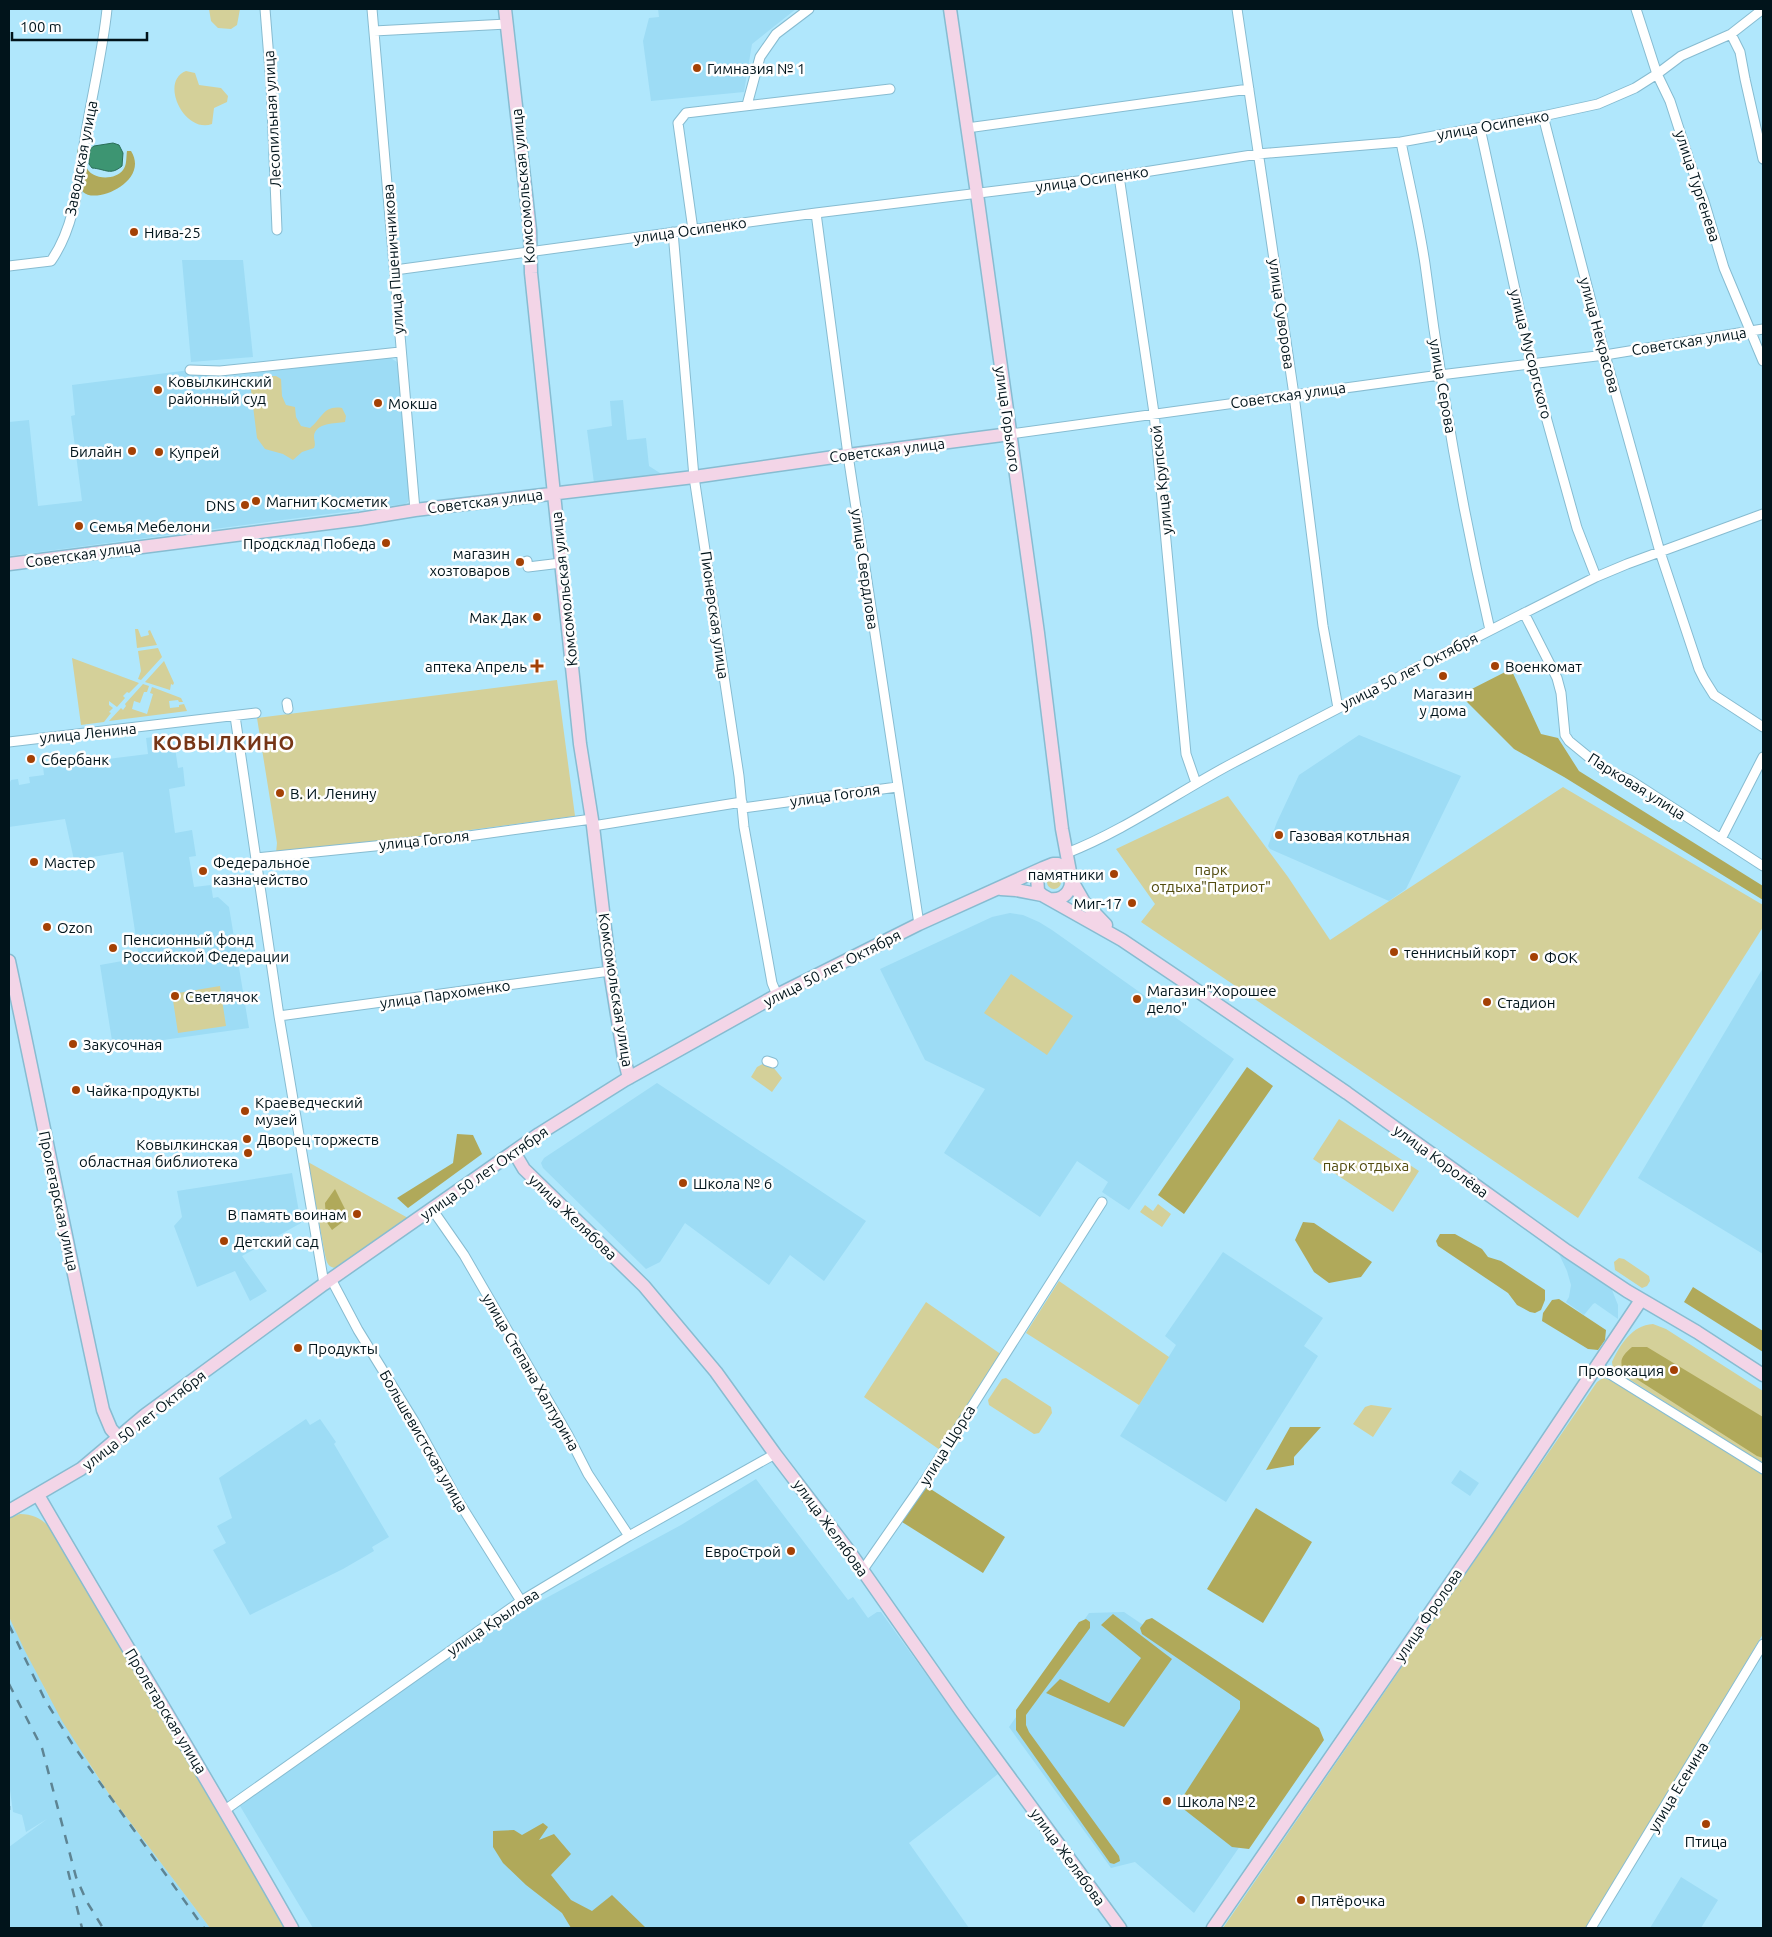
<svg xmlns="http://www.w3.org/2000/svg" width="1772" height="1937" font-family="Ubuntu,sans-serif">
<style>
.built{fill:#9ddcf5}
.green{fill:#d4d099}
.forest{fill:#b0a95a}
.water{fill:#3d9572;stroke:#2b6e58}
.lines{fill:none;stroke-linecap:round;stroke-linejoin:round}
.street-casing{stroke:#87bcd1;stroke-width:11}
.secondary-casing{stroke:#87bcd1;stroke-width:15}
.street{stroke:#fff;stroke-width:9}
.secondary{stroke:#f3d5e7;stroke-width:12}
.rail{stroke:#5e8493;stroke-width:2.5;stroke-dasharray:9 9;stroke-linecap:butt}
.poi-dot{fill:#a44105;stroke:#fefefe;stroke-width:2}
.labels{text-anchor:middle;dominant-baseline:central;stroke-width:5;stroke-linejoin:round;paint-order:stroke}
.poi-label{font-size:15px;fill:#01141b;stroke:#fefefe;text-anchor:start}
.street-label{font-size:15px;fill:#01141b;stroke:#fefefe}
.park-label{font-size:15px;fill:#524c0f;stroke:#fefefe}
.district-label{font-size:20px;font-weight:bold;letter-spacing:1px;fill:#763516;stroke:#fefefe}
</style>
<rect width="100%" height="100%" fill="#b0e7fc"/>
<path class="built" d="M658 9H796L752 44 744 92 651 101 643 41 649 18 659 17Z
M182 260H243L253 357 191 362Z
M389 357 397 362 399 367 410 495 408 502 405 504 9 556V422L29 420 38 506 82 501 71 416 75 415 72 385 190 370 213 378Z
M623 400 627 440 646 438 649 466 663 475 594 483 587 430 612 426 610 401Z
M173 734 178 768 183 767 185 786 169 789 175 833 192 830 196 856 189 857 194 887 211 885 213 898 218 897 229 907 249 1028 113 1047 100 965 139 958 123 852 74 860 65 819 9 827V784L11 780 18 779 19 785 30 783 29 777 44 775 43 767 148 754 146 738Z
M1359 735 1461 776 1406 889 1389 901 1270 849 1268 846 1277 822 1299 775Z
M1010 913 1023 915 1039 922 1052 930 1234 1059 1129 1210 1102 1192 1108 1182 1077 1161 1040 1217 944 1153 985 1089 925 1060 880 969 992 917Z
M1763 968V1254L1638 1178Z
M657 1083 866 1221 824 1281 790 1255 769 1285 685 1223 660 1262 646 1269 543 1168 541 1163 544 1158Z
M292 1173 301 1223 242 1256 267 1291 250 1301 235 1271 197 1287 174 1226 182 1217 177 1191Z
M1561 1251 1610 1285 1618 1305V1319L1595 1303 1593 1304 1584 1315 1566 1302 1569 1297 1571 1285 1567 1271 1559 1254Z
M1223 1252 1323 1318 1304 1346 1318 1356 1226 1502 1120 1436 1176 1345 1165 1336Z
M306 1419 310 1425 320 1419 336 1442 334 1444 389 1537 372 1547 374 1551 343 1569 250 1615 213 1550 226 1543 217 1526 232 1518 219 1478Z
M1460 1470 1479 1483 1470 1496 1451 1483Z
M756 1479 848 1600 853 1597 868 1618 877 1612H881L998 1774 909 1843 969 1928H313L240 1806 417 1679 511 1617 681 1525Z
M1124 1612 1313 1740 1194 1913 1135 1862 1111 1868 1009 1727 1089 1613Z
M9 1617 48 1695 92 1768 109 1794 210 1928H9V1847L47 1819 26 1832 22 1815 13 1812 9 1783Z
M1681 1877 1718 1900 1701 1928H1650Z"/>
<path class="green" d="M209 9H240L237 25 231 29 218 28 211 21Z
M186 71 195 73 199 85 221 88 228 96 227 102 214 108 212 124C184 134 159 81 186 71Z
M276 376 281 379 282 396 286 405 295 407 296 417 301 426 310 428C322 419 323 405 342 408L346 416 345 422C335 424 316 422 314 436 314 441 316 443 314 448L302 452 293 460 283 454 265 449 257 438 250 382 255 377Z
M135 629H138L141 637 149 635 148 631 150 630 157 645 137 648Z
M158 648 162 657 141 680 138 679 141 671 138 651Z
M72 658 139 683 129 693 127 692 123 696 125 698 117 707 109 701V705L113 708 109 712 111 713 104 722 81 725Z
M164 661 174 683 173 685 171 684 170 690 145 682Z
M557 680 575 816 432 835 276 853 277 843 257 718Z
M143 684 149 686 147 692H144L140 703 134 701 132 709 147 714 153 694 150 693 152 687 181 698 183 702H179L178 700 169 701 170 708 179 707V705L184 704 187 711 109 721 121 708 123 710 126 706 125 704Z
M1563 787 1763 905V927L1578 1218 1141 922 1155 904 1116 849 1228 796 1288 877 1330 940Z
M1047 882a7 7 0 1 1 14 0a7 7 0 1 1-14 0Z
M1011 974 1073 1016 1047 1055 984 1013Z
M220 986 226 1026 178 1033 172 994Z
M768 1061 782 1078 772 1092 751 1077 757 1067Z
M1339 1119 1419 1171 1393 1212 1313 1159Z
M308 1162 408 1218 337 1268C328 1268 327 1263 325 1255Z
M1158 1204 1171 1214 1162 1227 1140 1212 1145 1205 1153 1211Z
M1619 1258 1624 1259 1649 1276 1650 1281 1647 1286 1642 1288 1615 1270 1614 1262Z
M1059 1281 1169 1357 1139 1405 1026 1333Z
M926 1302 1002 1355 940 1450 864 1397Z
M1653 1324 1666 1329 1763 1391V1464L1613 1369 1612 1362C1620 1345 1632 1325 1653 1324Z
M1006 1378 1051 1407 1052 1413 1039 1433 1034 1434 989 1405 988 1400 1002 1379Z
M1603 1378 1610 1380 1763 1475V1634L1586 1928H1223L1597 1382Z
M1371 1405 1392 1408 1373 1437 1353 1424 1365 1407Z
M20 1514C33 1514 43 1519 51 1529L152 1695 286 1928H210L109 1794 62 1721 25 1651 9 1617V1518Z"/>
<path class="forest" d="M86 132 91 133 92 136C90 146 83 155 86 166 90 180 115 181 123 170 127 165 126 158 127 151H131C150 181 96 205 83 192 79 187 77 172 77 165 76 154 78 141 86 132Z
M1511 669 1541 734 1558 738 1579 771 1763 886V900L1564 777 1514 749 1460 695Z
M1247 1067 1273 1086 1184 1214 1158 1195Z
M457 1134 473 1135 482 1154 408 1208 397 1198 453 1163Z
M335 1189 349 1217 332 1230 326 1221 325 1203Z
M1303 1222 1314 1223 1372 1262 1361 1277 1329 1283 1314 1272 1295 1240Z
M1440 1234H1455L1482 1249 1488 1257 1501 1261 1545 1290V1300L1541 1310 1535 1313 1530 1312 1517 1305 1508 1293 1438 1246 1436 1241Z
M1693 1287 1763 1331V1352L1684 1302Z
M1559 1299 1606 1330 1605 1340 1598 1350 1588 1349 1542 1321 1543 1313 1552 1300Z
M1632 1347H1647L1763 1417V1458L1757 1456 1624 1371C1618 1360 1623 1355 1632 1347Z
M1290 1427H1321L1294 1457V1465L1266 1470Z
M926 1486 1005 1537 983 1573 902 1522Z
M1256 1508 1312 1542 1263 1623 1207 1589Z
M1113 1614 1172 1659 1124 1727 1046 1693 1060 1679 1109 1703 1141 1658 1101 1625Z
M1152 1618 1319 1728 1324 1740 1249 1849 1232 1847 1181 1807 1182 1798 1240 1709V1701L1142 1634 1140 1628 1146 1620Z
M1086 1619 1090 1622V1628L1026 1715V1725L1029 1732 1119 1856 1120 1861 1114 1864 1110 1863 1016 1730V1710L1079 1622Z
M543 1823 548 1827 539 1840 554 1834 571 1854 551 1875 571 1900 592 1911 612 1895 646 1928H571L562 1913 526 1885 503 1863 493 1847V1831L514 1830 522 1835Z"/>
<path class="water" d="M113 143 119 145 123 153 122 166C110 176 106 169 92 168L89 164 90 149 94 146Z"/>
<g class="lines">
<g class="street-casing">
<path id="street" d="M265 9 271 84 277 230
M372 9 415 510
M1237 9 1294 395 1323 626 1338 708
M1636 9 1657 74 1670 101 1690 163 1704 201 1724 268 1763 361
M374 31 507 24
M1731 34 1740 52 1745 79 1763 159
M747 105 760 57 776 34 809 9
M1543 116 1605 355 1660 552 1699 669 1704 679 1714 695 1763 727
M967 128 1249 89
M1480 128 1531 363 1577 528 1596 577
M1401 142C1409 182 1419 223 1425 264 1441 387 1462 509 1490 630
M1119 176 1154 413 1186 754 1196 783
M816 213 848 455 919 924
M693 230 678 123 686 113 890 89
M673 232 694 477 739 776 744 827 772 983 777 995
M9 266 51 261C78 222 79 171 87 126 94 86 103 48 107 9
M395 270 816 213 1119 176 1258 154 1401 142 1543 116 1598 104 1635 88 1657 74 1681 56 1731 34 1763 9
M190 370 220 371 400 352
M1010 434 1440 375 1605 355 1763 329
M525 562 527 561 528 567 561 563
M1524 613 1557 678 1561 693 1565 735 1569 741 1602 768 1630 780 1763 866
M287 703 288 709
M235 716 279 1016 324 1284
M9 742 256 713
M743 808 897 787
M593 826 742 802
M1721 839 1763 757
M1067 853C1124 831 1178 792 1233 763 1353 700 1474 638 1596 577L1627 564 1763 514
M256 858 454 838 592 819
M279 1016 610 971
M767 1061 773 1063
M432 1209 464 1255 568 1435 588 1474 629 1536
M331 1279 358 1330 414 1421 457 1499 521 1601
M1597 1366 1763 1469
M862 1571 926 1479 1102 1202
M225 1810 521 1601 629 1536 775 1454
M1591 1928 1763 1644"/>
</g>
<g class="secondary-casing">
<path id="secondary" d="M505 9 530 230 531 273 580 744 593 826 610 971 624 1058 629 1078
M950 9 977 194 1038 633 1062 829 1071 877
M9 564 360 519 415 510 694 477 848 455 1010 434
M1072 881 1084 902 1106 925
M1001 889 1016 890 1042 895
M1050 899C1067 901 1075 886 1069 872L1058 864H1053L1043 868 1037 876 1038 891 1042 895 1122 940 1186 983 1347 1093 1567 1251 1627 1291 1697 1332 1763 1375
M9 961C41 1110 70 1261 103 1410L111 1429 119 1438
M514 1152 524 1169 644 1286 716 1372 775 1454 849 1551 961 1711 1120 1928
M38 1495C122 1640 210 1782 292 1928
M9 1511 81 1469 145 1415 324 1284 539 1134 625 1080 777 995 919 924 1043 868
M1213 1928 1487 1530 1641 1300"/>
</g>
<use href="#street" class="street"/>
<use href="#secondary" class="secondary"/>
<path class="rail" d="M9 1625 45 1700 73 1745 204 1928
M9 1684 42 1748 76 1877 87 1902 103 1928
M9 1806V1810
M68 1871 82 1928"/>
</g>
<g class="poi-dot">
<circle cx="697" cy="68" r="5"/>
<circle cx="134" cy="232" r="5"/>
<circle cx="158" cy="390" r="5"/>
<circle cx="378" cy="403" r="5"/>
<circle cx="132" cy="451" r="5"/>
<circle cx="159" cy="452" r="5"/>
<circle cx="256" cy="501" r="5"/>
<circle cx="245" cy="505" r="5"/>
<circle cx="79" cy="526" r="5"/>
<circle cx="386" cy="543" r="5"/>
<circle cx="520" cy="562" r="5"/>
<circle cx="537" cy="617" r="5"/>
<path d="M534.5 658.5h5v5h5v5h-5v5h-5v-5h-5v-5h5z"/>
<circle cx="1495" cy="666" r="5"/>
<circle cx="1443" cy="676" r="5"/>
<circle cx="31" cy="759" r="5"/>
<circle cx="280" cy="793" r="5"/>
<circle cx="1279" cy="835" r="5"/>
<circle cx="34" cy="862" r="5"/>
<circle cx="203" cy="871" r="5"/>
<circle cx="1114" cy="874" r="5"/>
<circle cx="1132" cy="903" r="5"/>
<circle cx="47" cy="927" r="5"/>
<circle cx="113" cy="948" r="5"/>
<circle cx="1394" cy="952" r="5"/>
<circle cx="1534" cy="957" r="5"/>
<circle cx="175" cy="996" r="5"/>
<circle cx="1137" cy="999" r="5"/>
<circle cx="1487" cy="1002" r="5"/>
<circle cx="73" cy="1044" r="5"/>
<circle cx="76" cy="1090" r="5"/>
<circle cx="245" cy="1111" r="5"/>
<circle cx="247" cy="1139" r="5"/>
<circle cx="248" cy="1153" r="5"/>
<circle cx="683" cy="1183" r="5"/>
<circle cx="357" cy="1214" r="5"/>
<circle cx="224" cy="1241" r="5"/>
<circle cx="298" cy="1348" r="5"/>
<circle cx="1674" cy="1370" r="5"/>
<circle cx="791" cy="1551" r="5"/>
<circle cx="1167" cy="1801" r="5"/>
<circle cx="1706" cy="1824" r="5"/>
<circle cx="1301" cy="1900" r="5"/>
</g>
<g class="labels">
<g class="poi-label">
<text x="707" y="68">Гимназия № 1</text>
<text x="144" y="232">Нива-25</text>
<text x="168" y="381">Ковылкинский<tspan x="168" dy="17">районный суд</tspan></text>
<text x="388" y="403">Мокша</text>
<text x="122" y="451" text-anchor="end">Билайн</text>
<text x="169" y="452">Купрей</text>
<text x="266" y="501">Магнит Косметик</text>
<text x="235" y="505" text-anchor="end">DNS</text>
<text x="89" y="526">Семья Мебелони</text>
<text x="376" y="543" text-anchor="end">Продсклад Победа</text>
<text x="510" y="553" text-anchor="end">магазин<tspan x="510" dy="17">хозтоваров</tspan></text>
<text x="527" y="617" text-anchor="end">Мак Дак</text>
<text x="527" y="666" text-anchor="end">аптека Апрель</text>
<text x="1505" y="666">Военкомат</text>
<text x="1443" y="693" text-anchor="middle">Магазин<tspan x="1443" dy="17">у дома</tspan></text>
<text x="41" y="759">Сбербанк</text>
<text x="290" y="793">В. И. Ленину</text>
<text x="1289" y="835">Газовая котльная</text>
<text x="44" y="862">Мастер</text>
<text x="213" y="862">Федеральное<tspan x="213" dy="17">казначейство</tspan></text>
<text x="1104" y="874" text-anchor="end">памятники</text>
<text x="1122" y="903" text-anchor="end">Миг-17</text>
<text x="57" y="927">Ozon</text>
<text x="123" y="939">Пенсионный фонд<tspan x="123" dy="17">Российской Федерации</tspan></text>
<text x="1404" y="952">теннисный корт</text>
<text x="1544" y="957">ФОК</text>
<text x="1147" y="990">Магазин"Хорошее<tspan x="1147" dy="17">дело"</tspan></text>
<text x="185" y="996">Светлячок</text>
<text x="1497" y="1002">Стадион</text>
<text x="83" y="1044">Закусочная</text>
<text x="86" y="1090">Чайка-продукты</text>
<text x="255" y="1102">Краеведческий<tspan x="255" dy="17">музей</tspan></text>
<text x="257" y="1139">Дворец торжеств</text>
<text x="238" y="1144" text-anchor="end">Ковылкинская<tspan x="238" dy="17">областная библиотека</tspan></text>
<text x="693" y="1183">Школа № 6</text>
<text x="347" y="1214" text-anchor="end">В память воинам</text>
<text x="234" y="1241">Детский сад</text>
<text x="308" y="1348">Продукты</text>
<text x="1664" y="1370" text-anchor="end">Провокация</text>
<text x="781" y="1551" text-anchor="end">ЕвроСтрой</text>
<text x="1177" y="1801">Школа № 2</text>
<text x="1706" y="1841" text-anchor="middle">Птица</text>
<text x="1311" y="1900">Пятёрочка</text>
</g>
<g class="street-label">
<text transform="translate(272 119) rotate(-93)">Лесопильная улица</text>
<text transform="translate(1493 125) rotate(-10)">улица Осипенко</text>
<text transform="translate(81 158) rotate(-79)">Заводская улица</text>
<text transform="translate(1092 179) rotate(-8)">улица Осипенко</text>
<text transform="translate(523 186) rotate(-95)">Комсомольская улица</text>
<text transform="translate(1698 186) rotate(72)">улица Тургенева</text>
<text transform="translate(690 230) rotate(-8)">улица Осипенко</text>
<text transform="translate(393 259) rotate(-94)">улица Пшеничникова</text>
<text transform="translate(1282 314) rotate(82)">улица Суворова</text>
<text transform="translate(1600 335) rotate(75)">улица Некрасова</text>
<text transform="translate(1689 341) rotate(-9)">Советская улица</text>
<text transform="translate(1531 354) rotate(76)">улица Мусоргского</text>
<text transform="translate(1443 386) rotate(80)">улица Серова</text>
<text transform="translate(1288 395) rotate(-8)">Советская улица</text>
<text transform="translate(1008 419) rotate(82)">улица Горького</text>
<text transform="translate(887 450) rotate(-7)">Советская улица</text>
<text transform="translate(1161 480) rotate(-96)">улица Крупской</text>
<text transform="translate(485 501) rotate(-7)">Советская улица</text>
<text transform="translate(83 554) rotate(-8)">Советская улица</text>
<text transform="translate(865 569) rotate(82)">улица Свердлова</text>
<text transform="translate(564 589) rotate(-96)">Комсомольская улица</text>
<text transform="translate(715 615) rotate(82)">Пионерская улица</text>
<text transform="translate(1409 671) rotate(-27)">улица 50 лет Октября</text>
<text transform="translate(88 733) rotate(-6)">улица Ленина</text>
<text transform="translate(1637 786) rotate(32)">Парковая улица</text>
<text transform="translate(835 795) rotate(-8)">улица Гоголя</text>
<text transform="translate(424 840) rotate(-6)">улица Гоголя</text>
<text transform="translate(832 968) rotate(-27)">улица 50 лет Октября</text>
<text transform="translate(616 990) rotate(81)">Комсомольская улица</text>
<text transform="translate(445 994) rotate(-8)">улица Пархоменко</text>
<text transform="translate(1441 1161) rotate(36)">улица Королёва</text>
<text transform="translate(484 1173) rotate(-35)">улица 50 лет Октября</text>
<text transform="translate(59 1201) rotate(78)">Пролетарская улица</text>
<text transform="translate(573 1217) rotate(44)">улица Желябова</text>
<text transform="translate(531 1372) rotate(60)">улица Степана Халтурина</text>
<text transform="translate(144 1420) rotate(-38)">улица 50 лет Октября</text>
<text transform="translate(424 1441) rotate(60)">Большевистская улица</text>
<text transform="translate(947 1445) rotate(-58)">улица Щорса</text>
<text transform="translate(831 1528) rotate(54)">улица Желябова</text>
<text transform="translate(1428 1615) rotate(-56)">улица Фролова</text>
<text transform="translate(493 1622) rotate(-34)">улица Крылова</text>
<text transform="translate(166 1711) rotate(59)">Пролетарская улица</text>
<text transform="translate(1678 1787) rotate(-59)">улица Есенина</text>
<text transform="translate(1068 1857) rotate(54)">улица Желябова</text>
</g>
<g class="park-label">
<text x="1211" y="869">парк<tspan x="1211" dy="17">отдыха"Патриот"</tspan></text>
<text x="1366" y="1165">парк отдыха</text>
</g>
<g class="district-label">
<text x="224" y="742">КОВЫЛКИНО</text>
</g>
</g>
<rect width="1772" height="1937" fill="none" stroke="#01141b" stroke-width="20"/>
<path d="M12 32v8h135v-8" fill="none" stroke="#01141b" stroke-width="2.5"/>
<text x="20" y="32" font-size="15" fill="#01141b" stroke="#fefefe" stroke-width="4" paint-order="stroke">100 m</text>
</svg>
